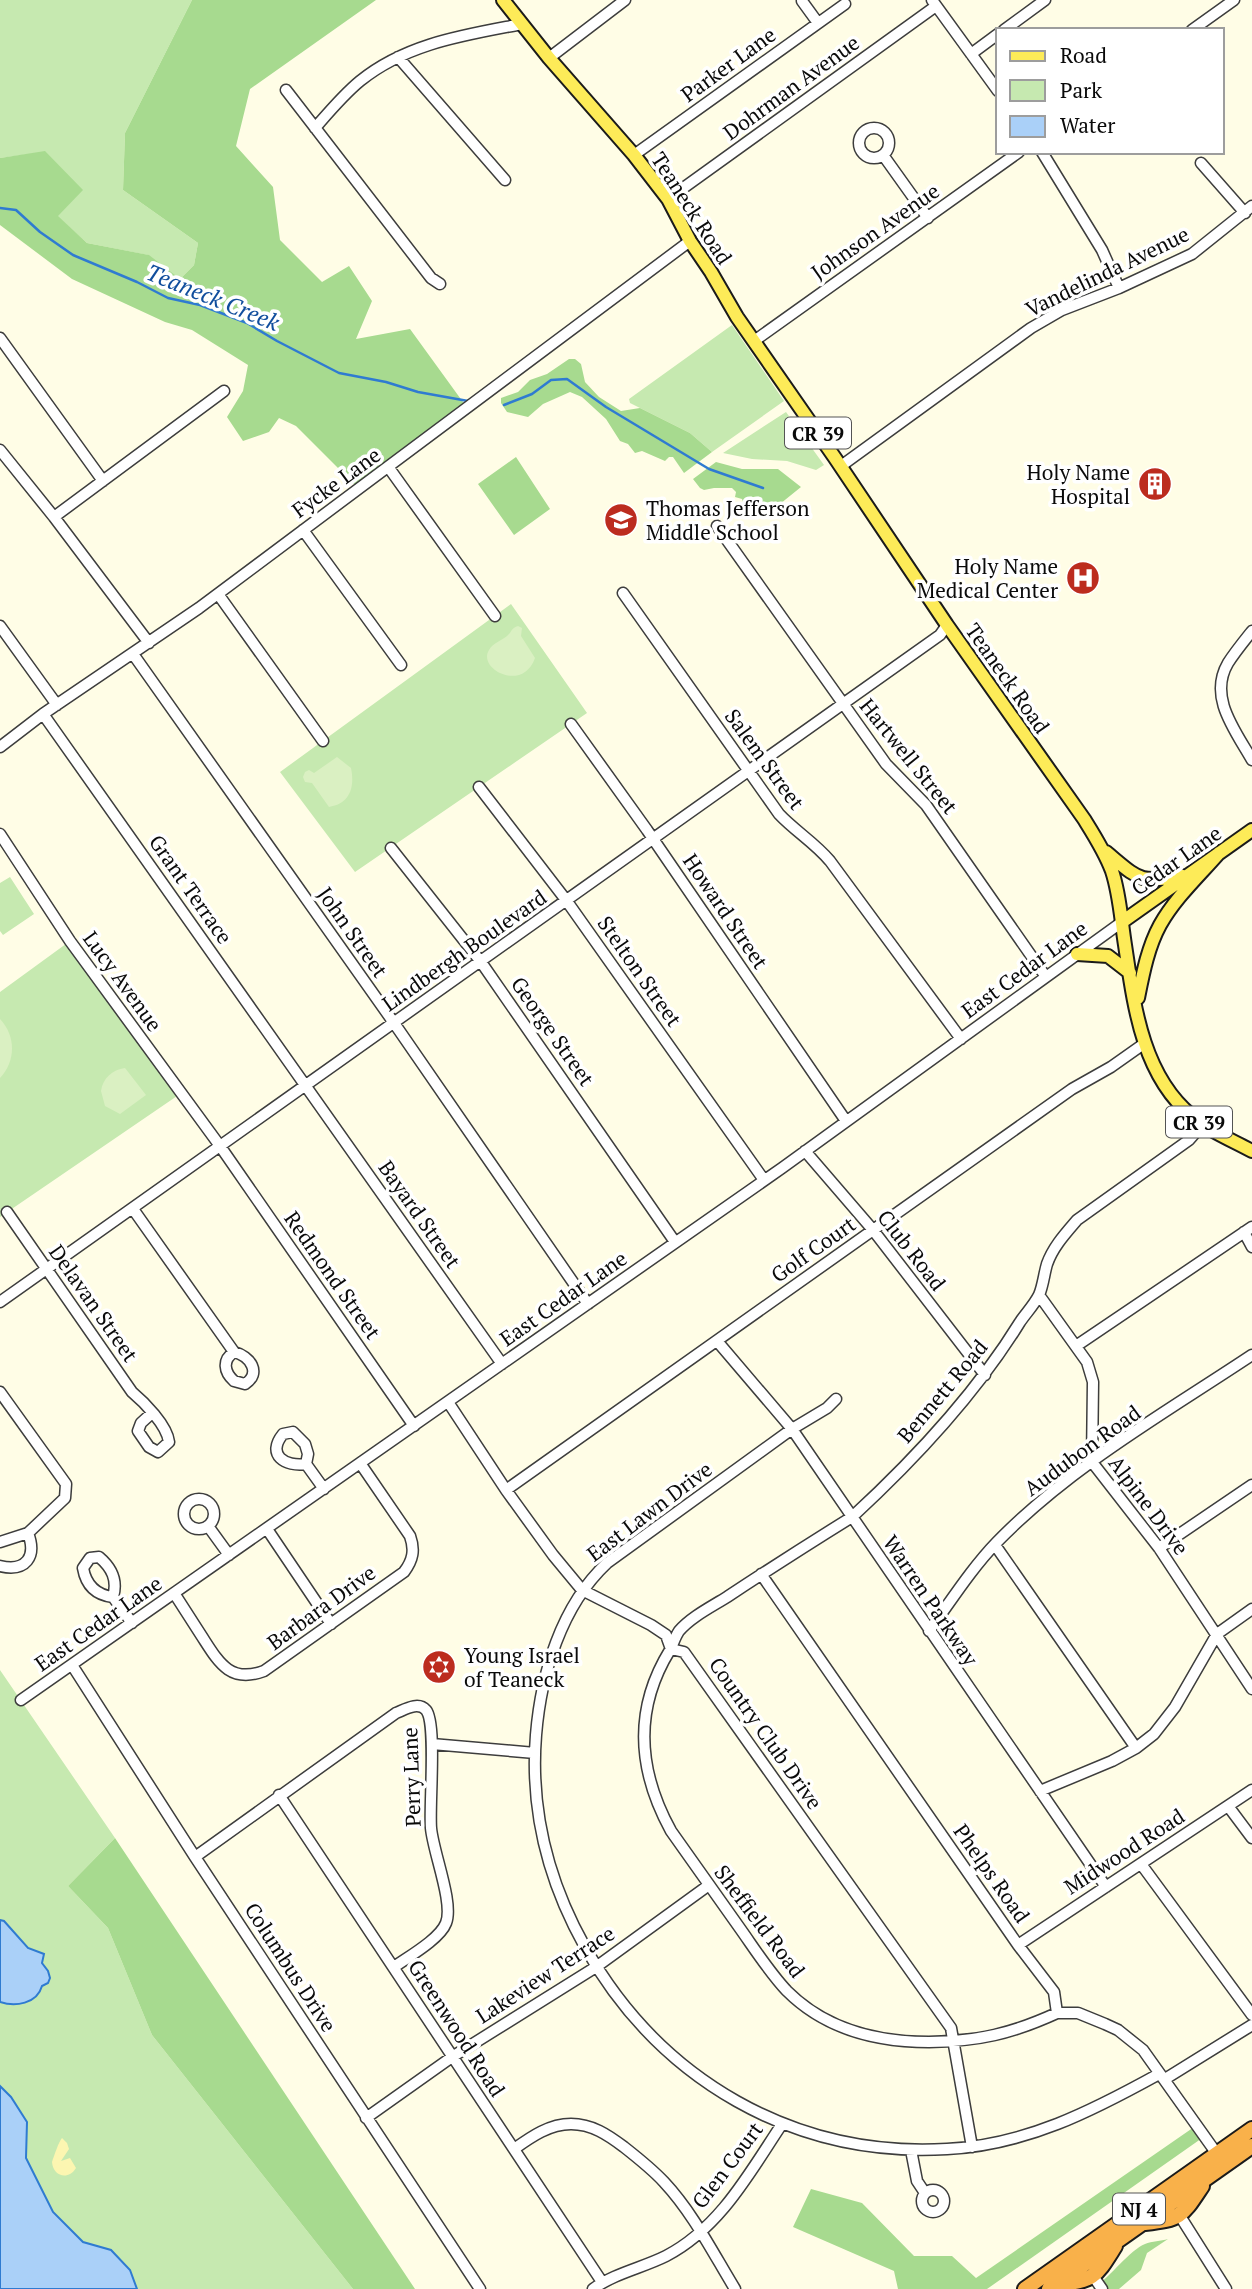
<svg xmlns="http://www.w3.org/2000/svg" width="1252" height="2289" font-family="'PT Serif',serif">
<style>
.green{fill:#c6e9b0}
.forest{fill:#a7da8f}
.sand{fill:#fcf6b1}
.pitch{fill:#daf0c2}
.water{fill:#aad0f8;stroke:#2f7bd1;stroke-width:2}
.lines{fill:none;stroke-linecap:round;stroke-linejoin:round}
.stream{stroke:#2f7bd1;stroke-width:2.5}
.minor-casing{stroke:#3d3d3d;stroke-width:13}
.major-casing{stroke:#1b1b1b;stroke-width:16}
.highway-casing{stroke:#1b1b1b;stroke-width:18}
.minor{stroke:#fff;stroke-width:10}
.major{stroke:#fdeb58;stroke-width:12}
.highway{stroke:#f9b14a;stroke-width:14}
.labels{text-anchor:middle;dominant-baseline:central;stroke-width:7;stroke-linejoin:round;paint-order:stroke}
.shield{fill:#fff;stroke:#545454;stroke-width:2}
.shield-label{font-size:19px;font-weight:bold;fill:#0a0a0a}
.street-label{font-size:21px;fill:#0a0a0a;stroke:#fff}
.poi-label{font-size:21px;fill:#0a0a0a;stroke:#fff;text-anchor:end}
.water-label{font-size:23px;font-style:italic;fill:#114e9d;stroke:#fff}
</style>
<rect width="100%" height="100%" fill="#fffde6"/>
<path class="green" d="M0 0H192L125 133 123 190 198 243 194 265 179 280 148 255 87 243 57 216 82 190 45 152 0 158Z
M732 325 784 401 712 452 690 433 630 403 629 399Z
M786 412 824 465 816 470 787 461 752 459 723 453Z
M511 604 587 713 355 872 280 772Z
M10 877 34 914 3 935 0 931V883Z
M70 941 180 1094 0 1217V992Z
M0 1670 115 1838 68 1886 108 1928 152 2035 353 2289H137L130 2270 111 2250 83 2242 53 2212 26 2158 27 2122 11 2097 0 2086V2002L10 2005 48 1983 50 1978 48 1971 42 1963 0 1920Z"/>
<path class="forest" d="M192 0H376L250 89 236 146 273 187 280 240 322 282 349 266 372 301 356 339 410 329 468 409 359 489 296 426 279 418 269 432 243 441 227 417 243 391 248 365 192 330 165 322 72 279 0 225V158L45 151 83 190 58 216 87 243 149 255 180 279 194 265 198 243 123 190 125 133Z
M569 359H575L581 364 585 382 599 397 621 411 640 408 690 433 712 452 684 473 673 457H669L665 461 642 451 635 453 628 444 620 441 606 419 582 397 570 392 543 404 528 417 507 412 501 403V398L518 392 530 380 547 374Z
M516 457 550 509 514 535 478 484Z
M716 462 742 469H778L801 487 775 508H745L742 499 735 497 736 492 732 488H714L704 490 700 488 693 479Z
M115 1838 415 2289H353L152 2035 108 1928 68 1886Z
M1197 2125 1205 2136 987 2289H898L894 2271 793 2227 811 2189 862 2203 914 2256H952L976 2278Z
M1168 2239 1147 2253 1141 2270 1119 2289H1093C1110 2277 1130 2250 1145 2244 1152 2241 1161 2241 1168 2239Z"/>
<path class="sand" d="M62 2138 67 2143 69 2149 61 2161 70 2158 76 2168C68 2181 53 2176 52 2162 54 2156 59 2141 62 2138Z"/>
<path class="pitch" d="M518 626 522 628 521 636 535 658C523 693 477 669 489 650 493 643 501 641 507 636 512 632 511 628 518 626Z
M337 757 351 768C355 787 350 804 329 807L312 783 305 782 303 777 305 772 309 770 314 773Z
M0 1019C16 1036 16 1061 0 1078Z
M125 1068 146 1095 120 1114 105 1106 101 1091C103 1078 112 1070 125 1068Z"/>
<path class="water" d="M0 1920 4 1921 28 1948 44 1954 42 1963 48 1971 50 1978 48 1983 42 1986C37 2004 15 2007 0 2002Z
M0 2086 11 2097 27 2122 26 2158 53 2212 83 2242 111 2250 130 2270 137 2289H0Z"/>
<g class="lines">
<path class="stream" d="M0 208 16 210 40 232 73 255 137 282 168 298 200 305 247 323 277 341 339 373 386 382 418 392 468 401
M504 405 532 394 551 380 567 379 606 407 709 469 763 488"/>
<g class="minor-casing">
<path id="minor" d="M932 0 998 91
M802 1 818 23
M1004 30 1045 0
M1192 30 1234 0
M971 54 998 34
M398 57 505 180
M549 58 625 0
M286 90 431 278 440 284
M859 143a15 15 0 1 1 30 0a15 15 0 1 1-30 0Z
M315 128C329 112 343 95 360 81 407 43 465 35 522 24
M1042 152 1102 250 1119 288
M634 155 845 4
M883 155 928 218
M1201 163 1245 213
M668 199 936 6
M0 338 103 481
M754 341 1019 152
M0 450 54 517 149 643
M841 466 1031 328 1062 310 1119 288 1192 254 1252 206
M389 468 495 616
M54 517 224 391
M717 526 886 764 926 805 1046 977
M303 530 401 665
M623 593 779 814C795 831 815 843 830 861L961 1039
M218 594 323 741
M0 626 57 705
M1252 631C1244 641 1235 652 1228 663 1208 697 1235 730 1252 760
M133 654 394 1023 588 1304
M43 714 502 1364
M571 724 647 830 846 1121
M0 747 43 714 199 608 690 241
M479 787 566 900 764 1180
M0 834 70 941 220 1146 414 1426
M391 848 481 962 675 1242
M805 1151 873 1230 985 1375
M133 1209 234 1352C250 1356 262 1373 245 1384L234 1381C224 1372 222 1360 234 1352
M7 1212 132 1392C144 1402 167 1425 169 1442L158 1452 149 1447 138 1431 141 1423 152 1413
M1244 1232 1252 1247
M1039 1295 1087 1362 1093 1382 1092 1462 1159 1548 1252 1689
M0 1302 940 635 947 625
M717 1341 792 1429 1106 1887
M1076 1346 1252 1227
M0 1392 66 1484 65 1498 28 1533 0 1542
M836 1399 827 1408 792 1429 607 1563C561 1606 541 1674 536 1735 530 1810 548 1881 585 1947 660 2080 794 2158 947 2149 1026 2145 1092 2111 1159 2074
M448 1402 506 1490 553 1555 582 1590 651 1625 666 1635 671 1649 684 1652 951 2028 972 2147
M306 1464C285 1467 266 1455 283 1434L293 1432 305 1444 308 1454 306 1464 324 1489
M506 1490 1072 1089 1111 1067 1145 1043
M184 1514a15 15 0 1 1 30 0a15 15 0 1 1-30 0Z
M208 1526 229 1555
M267 1529 331 1624
M995 1545 1136 1748
M1159 1548 1252 1485
M0 1566C26 1572 37 1557 28 1533
M761 1574 1018 1945 1054 1992 1057 2013H1078L1105 2024 1118 2030 1143 2050 1217 2154
M174 1593C183 1607 192 1621 201 1635 218 1661 229 1684 264 1671L404 1572C413 1560 415 1550 410 1536L360 1463
M113 1597C118 1580 112 1568 99 1557L90 1558 83 1568C86 1585 96 1595 113 1597L132 1623
M929 1631C951 1601 971 1569 997 1542 1071 1466 1165 1413 1252 1355
M72 1665 195 1857 480 2289
M21 1700 782 1168 1122 922
M432 1744 535 1753
M1040 1791 1112 1761 1136 1748 1154 1734 1175 1707 1217 1634 1252 1609
M279 1795 602 2282
M1228 1806 1252 1838
M195 1857 396 1713C404 1710 418 1701 426 1710 437 1723 429 1806 431 1828 433 1852 454 1903 446 1923 440 1939 408 1957 394 1967
M1141 1864 1252 2015
M1018 1945 1252 1790
M1057 2013C1011 2034 979 2041 929 2042 876 2042 825 2029 787 1991 769 1972 754 1948 739 1927 716 1895 694 1863 671 1831 638 1771 633 1710 670 1650 673 1644 675 1637 679 1631 691 1617 711 1607 727 1597 768 1570 810 1543 852 1517 915 1459 975 1395 1020 1322 1026 1313 1034 1305 1039 1295 1043 1286 1044 1274 1047 1264 1053 1247 1065 1234 1077 1220L1189 1140 1203 1124
M1165 2079 1252 2025
M366 2118 452 2057 596 1967 709 1885
M514 2149C531 2137 549 2124 571 2124 592 2124 608 2135 624 2147 638 2158 652 2169 664 2182 693 2213 713 2253 735 2289
M911 2150 917 2181 925 2193
M922 2201a11 11 0 1 1 22 0a11 11 0 1 1-22 0Z
M1180 2216 1226 2289
M1093 2276 1102 2289
M593 2289C615 2273 642 2268 666 2256 720 2228 750 2172 782 2124"/>
</g>
<g class="major-casing">
<path id="major" d="M503 0 549 58 634 155 668 199 690 241 711 272 737 317 835 458 947 625 1084 819C1094 835 1105 852 1112 871 1120 895 1121 920 1125 945 1134 1005 1142 1075 1192 1116 1209 1131 1232 1140 1252 1151
M1106 852C1140 880 1138 883 1183 876
M1122 922 1252 830
M1077 954 1108 956 1130 973
M1138 998C1143 973 1148 947 1160 925 1175 898 1199 876 1219 853"/>
</g>
<g class="highway-casing">
<path id="highway" d="M1145 2223C1182 2219 1182 2216 1202 2186
M1058 2284C1095 2281 1096 2276 1115 2246
M1025 2289 1252 2129
M1049 2289 1252 2146"/>
</g>
<use href="#minor" class="minor"/>
<use href="#major" class="major"/>
<use href="#highway" class="highway"/>
</g>
<defs>
<g id="building-disc" transform="scale(1.75)"><circle r="9.5" fill="#bc2c1f" stroke="#fff"/><path d="M-4-6H4V6H1V3H-1V6H-4ZM-2.5-4.3h1.7v1.8h-1.7ZM.8-4.3h1.7v1.8H.8ZM-2.5-1h1.7V.8h-1.7ZM.8-1h1.7V.8H.8Z" fill="#fff"/></g>
<g id="school-disc" transform="scale(1.75)"><circle r="9.5" fill="#bc2c1f" stroke="#fff"/><path d="M0-5L7-2L0 1L-7-2ZM-4 1L0 2.5L4 1V4Q0 6-4 4Z" fill="#fff"/></g>
<g id="hospital-disc" transform="scale(1.75)"><circle r="9.5" fill="#bc2c1f" stroke="#fff"/><path d="M-5-5h3v3.5h4V-5h3V5h-3V1.5h-4V5h-3Z" fill="#fff"/></g>
<g id="synagogue-disc" transform="scale(1.75)"><circle r="9.5" fill="#bc2c1f" stroke="#fff"/><path d="M0-6.5L5.6 3.2H-5.6ZM0 6.5L5.6-3.2H-5.6Z" fill="#fff"/></g>
</defs>
<g fill-rule="evenodd">
<use href="#building-disc" x="1155" y="484"/>
<use href="#school-disc" x="621" y="520"/>
<use href="#hospital-disc" x="1083" y="578"/>
<use href="#synagogue-disc" x="439" y="1667"/>
</g>
<g class="labels">
<g class="shield">
<rect x="785" y="417.5" width="66" height="31" rx="5"/>
<rect x="1166" y="1106.5" width="66" height="31" rx="5"/>
<rect x="1113" y="2193.5" width="52" height="31" rx="5"/>
</g>
<g class="shield-label">
<text x="818" y="433">CR 39</text>
<text x="1199" y="1122">CR 39</text>
<text x="1139" y="2209">NJ 4</text>
</g>
<g class="street-label">
<text transform="translate(728 64) rotate(-36)">Parker Lane</text>
<text transform="translate(791 87) rotate(-36)">Dohrman Avenue</text>
<text transform="translate(692 208) rotate(57)">Teaneck Road</text>
<text transform="translate(875 231) rotate(-35)">Johnson Avenue</text>
<text transform="translate(1107 271) rotate(-26)">Vandelinda Avenue</text>
<text transform="translate(336 482) rotate(-36)">Fycke Lane</text>
<text transform="translate(1008 678) rotate(55)">Teaneck Road</text>
<text transform="translate(909 756) rotate(51)">Hartwell Street</text>
<text transform="translate(765 759) rotate(54)">Salem Street</text>
<text transform="translate(1176 860) rotate(-35)">Cedar Lane</text>
<text transform="translate(191 889) rotate(55)">Grant Terrace</text>
<text transform="translate(726 911) rotate(56)">Howard Street</text>
<text transform="translate(353 932) rotate(55)">John Street</text>
<text transform="translate(464 950) rotate(-35)">Lindbergh Boulevard</text>
<text transform="translate(1024 969) rotate(-36)">East Cedar Lane</text>
<text transform="translate(640 971) rotate(55)">Stelton Street</text>
<text transform="translate(123 981) rotate(54)">Lucy Avenue</text>
<text transform="translate(553 1031) rotate(55)">George Street</text>
<text transform="translate(420 1214) rotate(55)">Bayard Street</text>
<text transform="translate(813 1249) rotate(-35)">Golf Court</text>
<text transform="translate(912 1250) rotate(52)">Club Road</text>
<text transform="translate(333 1275) rotate(55)">Redmond Street</text>
<text transform="translate(563 1298) rotate(-35)">East Cedar Lane</text>
<text transform="translate(94 1303) rotate(55)">Delavan Street</text>
<text transform="translate(942 1391) rotate(-50)">Bennett Road</text>
<text transform="translate(1082 1450) rotate(-36)">Audubon Road</text>
<text transform="translate(1149 1505) rotate(53)">Alpine Drive</text>
<text transform="translate(649 1511) rotate(-37)">East Lawn Drive</text>
<text transform="translate(931 1600) rotate(56)">Warren Parkway</text>
<text transform="translate(321 1607) rotate(-36)">Barbara Drive</text>
<text transform="translate(98 1623) rotate(-35)">East Cedar Lane</text>
<text transform="translate(766 1733) rotate(55)">Country Club Drive</text>
<text transform="translate(411 1777) rotate(-92)">Perry Lane</text>
<text transform="translate(1124 1851) rotate(-33)">Midwood Road</text>
<text transform="translate(992 1873) rotate(55)">Phelps Road</text>
<text transform="translate(760 1921) rotate(53)">Sheffield Road</text>
<text transform="translate(291 1967) rotate(57)">Columbus Drive</text>
<text transform="translate(545 1974) rotate(-33)">Lakeview Terrace</text>
<text transform="translate(457 2028) rotate(57)">Greenwood Road</text>
<text transform="translate(727 2165) rotate(-53)">Glen Court</text>
</g>
<g class="poi-label">
<text x="1130" y="472">Holy Name<tspan x="1130" dy="24">Hospital</tspan></text>
<text x="646" y="508" text-anchor="start">Thomas Jefferson<tspan x="646" dy="24">Middle School</tspan></text>
<text x="1058" y="566">Holy Name<tspan x="1058" dy="24">Medical Center</tspan></text>
<text x="464" y="1655" text-anchor="start">Young Israel<tspan x="464" dy="24">of Teaneck</tspan></text>
</g>
<g class="water-label">
<text transform="translate(213 297) rotate(22)">Teaneck Creek</text>
</g>
</g>
<rect x="996" y="28" width="228" height="126" fill="#ffffff" stroke="#9d9d9d" stroke-width="2"/>
<rect x="1010" y="51" width="35" height="10" fill="#fdeb58" stroke="#9d9d9d" stroke-width="2"/>
<text x="1060" y="63" font-size="21" fill="#0a0a0a">Road</text>
<rect x="1010" y="80" width="35" height="21" fill="#c6e9b0" stroke="#9d9d9d" stroke-width="2"/>
<text x="1060" y="98" font-size="21" fill="#0a0a0a">Park</text>
<rect x="1010" y="116" width="35" height="21" fill="#aad0f8" stroke="#9d9d9d" stroke-width="2"/>
<text x="1060" y="133" font-size="21" fill="#0a0a0a">Water</text>
</svg>
